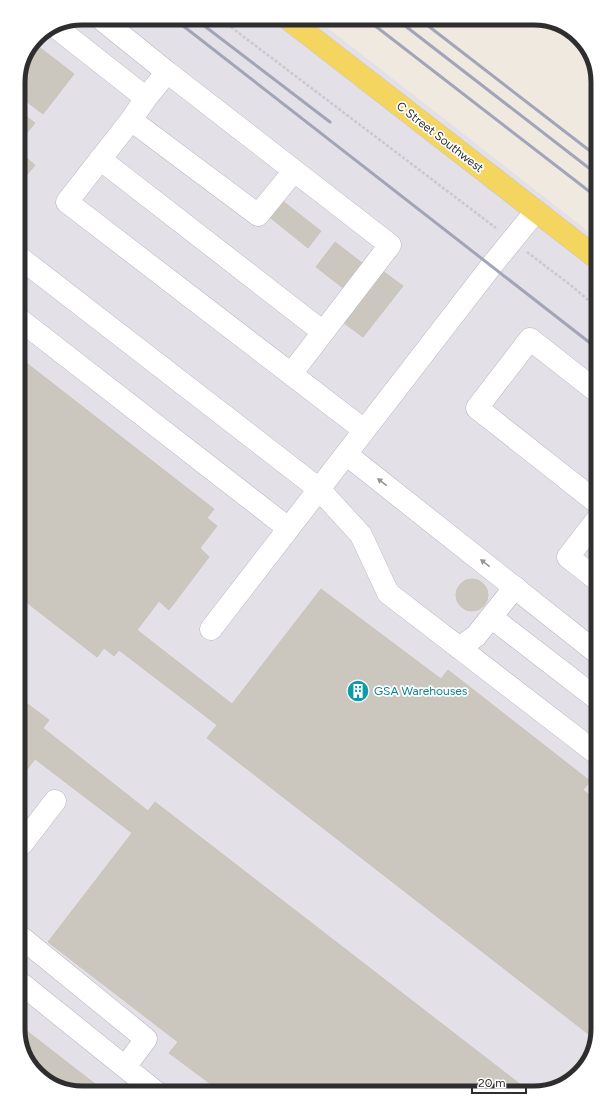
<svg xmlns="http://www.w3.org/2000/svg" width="616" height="1111" font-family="Figtree,sans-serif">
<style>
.industrial{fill:#e3e0e8}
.building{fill:#cbc7be;stroke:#cbc5b9}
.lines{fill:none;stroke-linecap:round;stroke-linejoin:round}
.minor-casing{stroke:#b4b6c1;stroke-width:23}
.major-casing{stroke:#c9c9c9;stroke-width:23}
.path{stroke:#c9c9c9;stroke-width:2.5;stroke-dasharray:3 2;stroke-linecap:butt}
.minor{stroke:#fff;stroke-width:22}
.major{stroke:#f4d560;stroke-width:22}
.rail{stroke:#a2a5b8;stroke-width:3}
.oneway{fill:#969696}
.labels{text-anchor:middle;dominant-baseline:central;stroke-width:3.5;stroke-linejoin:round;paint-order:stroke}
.street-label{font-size:12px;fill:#2e2e2e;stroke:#fff}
.culture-label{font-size:12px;fill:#0d838f;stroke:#fff;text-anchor:start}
.rim{fill:none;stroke:#2e2e2e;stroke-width:5}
</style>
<rect width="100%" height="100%" fill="#efe9e0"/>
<path class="industrial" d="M82 18H315L594 236 598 1033 587 1065 559 1088 78 1093 46 1082 23 1054 18 78 37 36Z"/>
<path class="building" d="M34 43 74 74 43 114 18 95V78Z
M18 110 35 123 18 144Z
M18 151 35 165 23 180 19 176Z
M280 199 321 231 308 248 267 215Z
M335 242 366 266 347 291 316 267Z
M384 272 403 286 363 337 344 323Z
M20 358 214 509 207 518 217 526 200 548 209 557 169 610 159 601 137 630 232 704 321 589 441 679 448 670 590 781 583 790 597 801 598 1033 596 1040 207 738 217 725 119 650 114 656 104 648 97 657 21 598Z
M456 595a16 16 0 1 1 32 0a16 16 0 1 1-32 0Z
M21 699 49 720 43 728 148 811 155 802 525 1088 220 1091 169 1053 178 1042 48 942 132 833 35 759 22 776Z
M23 1028 99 1087 95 1093H78L46 1082 23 1054Z"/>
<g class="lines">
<g class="minor-casing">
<path id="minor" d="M100 18 167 72 146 98 131 120 67 202 364 430
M57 28 146 98
M167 72 390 245 291 374
M131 120 258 215 294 171
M100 159 323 332
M19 257 319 489 361 535 388 593 596 753
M19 319 288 528
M595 390 530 339 477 408 595 501
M346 454 596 652
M595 522 568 557 596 579
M491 617 515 587
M211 629 492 265 536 211
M459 648 476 636 491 617 596 698
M22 844 55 801
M22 938 146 1039 125 1067
M23 985 156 1092"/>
</g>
<g class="major-casing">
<path id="major" d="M287 18 594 256"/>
</g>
<path class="path" d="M219 18 496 228
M527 252 573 287 594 305"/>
<use href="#minor" class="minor"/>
<use href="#major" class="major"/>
<path class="rail" d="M173 18 594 346
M194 18 330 122
M365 18 594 195
M395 18 594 172
M418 18 594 154"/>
</g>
<defs><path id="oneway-solid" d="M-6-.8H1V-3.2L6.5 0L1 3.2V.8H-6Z"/></defs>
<g class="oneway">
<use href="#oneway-solid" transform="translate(382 482) rotate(-142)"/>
<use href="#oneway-solid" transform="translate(485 563) rotate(-142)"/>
</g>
<defs>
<g id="building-disc" transform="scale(1.15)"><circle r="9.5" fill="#0f9aa8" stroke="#fff"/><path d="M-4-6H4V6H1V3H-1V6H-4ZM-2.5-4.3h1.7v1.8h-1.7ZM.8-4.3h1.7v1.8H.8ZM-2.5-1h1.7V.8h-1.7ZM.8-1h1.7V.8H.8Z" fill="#fff"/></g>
</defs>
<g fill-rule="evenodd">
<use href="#building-disc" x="358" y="691"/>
</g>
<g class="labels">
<g class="street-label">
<text transform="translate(440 137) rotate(38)">C Street Southwest</text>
</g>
<g class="culture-label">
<text x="374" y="691">GSA Warehouses</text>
</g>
</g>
<path d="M0 0H616V1111H0ZM82 25H534A57 57 0 0 1 591 82V1029A57 57 0 0 1 534 1086H82A57 57 0 0 1 25 1029V82A57 57 0 0 1 82 25Z" fill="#fff" fill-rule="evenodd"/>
<path class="rim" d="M82 25H534A57 57 0 0 1 591 82V1029A57 57 0 0 1 534 1086H82A57 57 0 0 1 25 1029V82A57 57 0 0 1 82 25Z"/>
<path d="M472 1087v6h54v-6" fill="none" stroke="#2e2e2e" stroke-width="2"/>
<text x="478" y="1087" font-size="12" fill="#2e2e2e" stroke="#ffffff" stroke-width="3" paint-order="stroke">20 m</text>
</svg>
